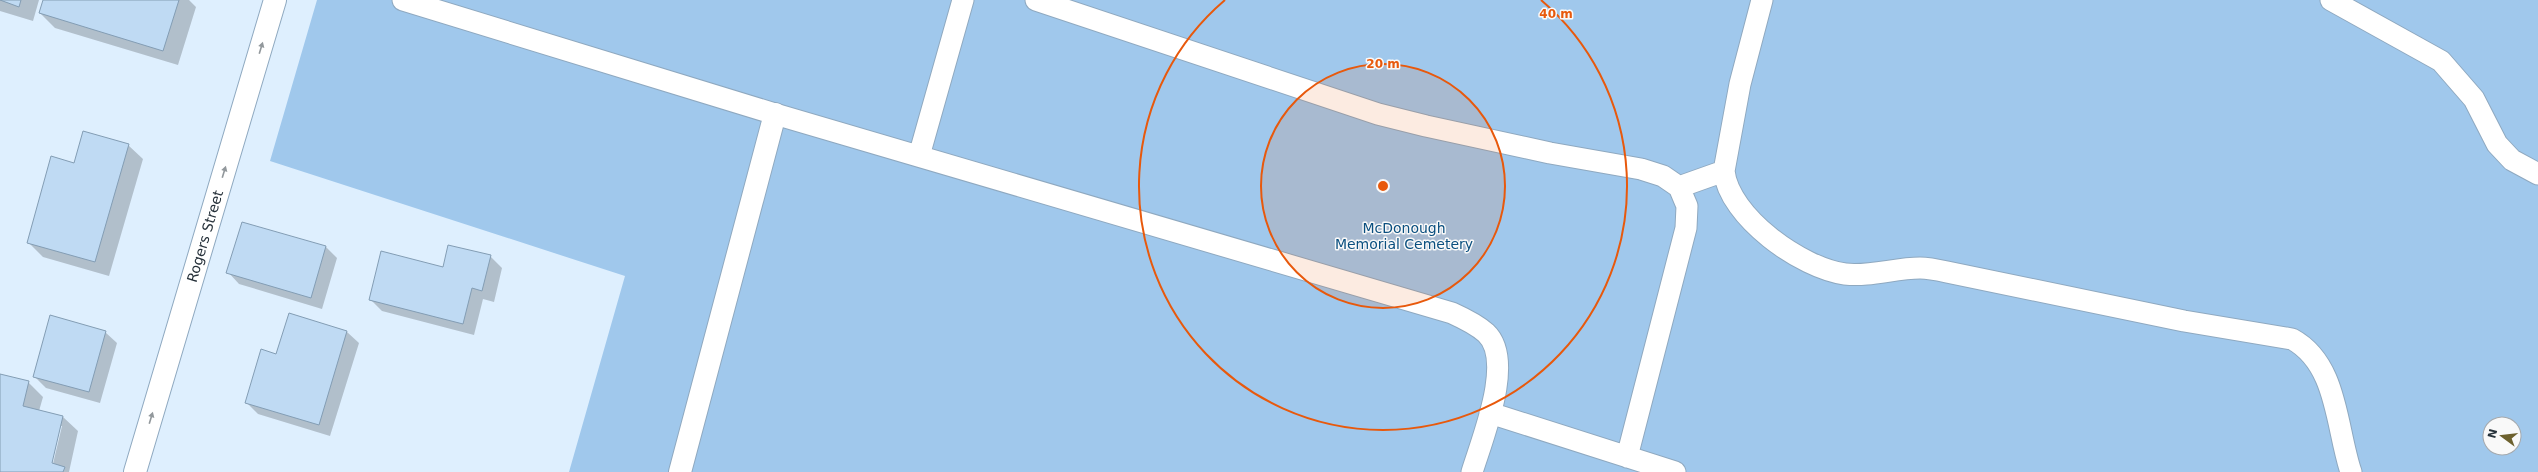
<svg xmlns="http://www.w3.org/2000/svg" width="2538" height="472" font-family="'DejaVu Sans',sans-serif">
<style>
.green{fill:#a0c8ec;fill-rule:evenodd}
.shadow{fill:#0003;fill-rule:evenodd}
.building{fill:#bfdaf3;stroke:#839db4}
.lines{fill:none;stroke-linecap:round;stroke-linejoin:round}
.service-casing{stroke:#8fa9c0;stroke-width:23}
.minor-casing{stroke:#8fa9c0;stroke-width:24}
.service{stroke:#fff;stroke-width:21}
.minor{stroke:#fff;stroke-width:22}
.oneway{fill:#92989c}
.ring{fill:none;stroke:#e8590c;stroke-width:2}
.labels{text-anchor:middle;dominant-baseline:central;stroke-width:3;stroke-linejoin:round;paint-order:stroke}
.park-label{font-size:14px;fill:#0a4f7f;stroke:#f9f9f9}
.street-label{font-size:14px;fill:#26313a;stroke:#f9f9f9}
.centre{fill:#e8590c;stroke:#f9f9f9;stroke-width:2}
.ring-label{font-size:12px;text-anchor:middle;font-weight:bold;fill:#e8590c;stroke:#f9f9f9;stroke-width:3;stroke-linejoin:round;paint-order:stroke}
</style>
<rect width="100%" height="100%" fill="#deeffe"/>
<path class="green" d="M317 0H2538V472H569L625 276 270 161ZM2490 424H2514V448H2490Z"/>
<path class="shadow" d="M0 0H39L33 21 0 11Z
M44 0H189L196 7 178 65 55 28 40 13Z
M128 145 143 159 109 276 43 257 28 242 74 164Z
M326 247 337 258 322 309 239 284 228 272Z
M490 256 502 268 494 302 483 299 474 335 382 311 370 299 444 268Z
M290 314 347 332 359 343 330 436 258 414 246 402 277 355Z
M105 332 117 343 100 403 46 388 34 376Z
M0 375 28 382 43 397 39 411 63 417 78 431 69 472H0ZM60 426H62L52 468H50Z"/>
<path class="building" d="M0 0H21L19 7Z
M43 0H179L163 51 39 13Z
M83 131 129 144 95 262 27 243 51 156 74 163Z
M242 222 326 246 311 298 226 273Z
M448 245 491 255 482 291 472 288 463 324 369 300 381 251 443 267Z
M289 313 347 331 319 425 245 403 261 349 276 354Z
M50 315 106 331 89 392 33 377Z
M0 374 29 381 23 406 63 416 52 463 65 467 63 472H0Z"/>
<g class="lines">
<g class="service-casing">
<path id="service" d="M403 0 775 114 1452 313C1463 318 1476 324 1486 333 1515 360 1482 439 1472 472
M1036 0 1378 114 1426 126 1550 153 1641 169 1663 176 1679 187 1687 206 1686 228 1627 457
M1762 0 1740 84 1724 171C1729 217 1801 268 1845 274 1870 277 1895 268 1920 268 1929 268 1938 270 1947 272L2184 321 2292 339C2338 364 2336 428 2351 472
M2331 0 2441 61 2474 99 2497 144 2512 160 2538 174
M919 156 963 0
M1679 187 1724 171
M1490 413 1675 472"/>
</g>
<g class="minor-casing">
<g id="minor">
<path id="s1" d="M135 472 275 0"/>
<path d="M680 472 775 114"/>
</g>
</g>
<use href="#service" class="service"/>
<use href="#minor" class="minor"/>
</g>
<defs><path id="oneway-solid" d="M-6-.8H1V-3.2L6.5 0L1 3.2V.8H-6Z"/></defs>
<g class="oneway">
<use href="#oneway-solid" transform="translate(261 48) rotate(-73)"/>
<use href="#oneway-solid" transform="translate(224 172) rotate(-73)"/>
<use href="#oneway-solid" transform="translate(151 418) rotate(-73)"/>
</g>
<circle cx="1383" cy="186" r="122" fill="#e8590c" fill-opacity=".12"/>
<g class="ring">
<circle cx="1383" cy="186" r="122"/>
<path d="M1541 0A244 244 0 1 1 1225 0"/>
</g>
<g class="labels">
<g class="park-label">
<text x="1404" y="228">McDonough<tspan x="1404" dy="16">Memorial Cemetery</tspan></text>
</g>
<g class="street-label">
<text stroke="none"><textPath href="#s1" startOffset="246">Rogers Street</textPath></text>
</g>
</g>
<circle cx="1383" cy="186" r="6" class="centre"/>
<g class="ring-label">
<text x="1556" y="18">40 m</text>
<text x="1383" y="68">20 m</text>
</g>
<g transform="translate(2502 436) rotate(285)"><circle r="19" fill="#f9f9f9" stroke="#a5a9ad"/>
<path d="M0-3L7 15L0 10L-7 15Z" fill="#6d612e"/>
<text y="-6" font-size="11" font-weight="bold" text-anchor="middle" fill="#26313a">N</text>
</g>
</svg>
